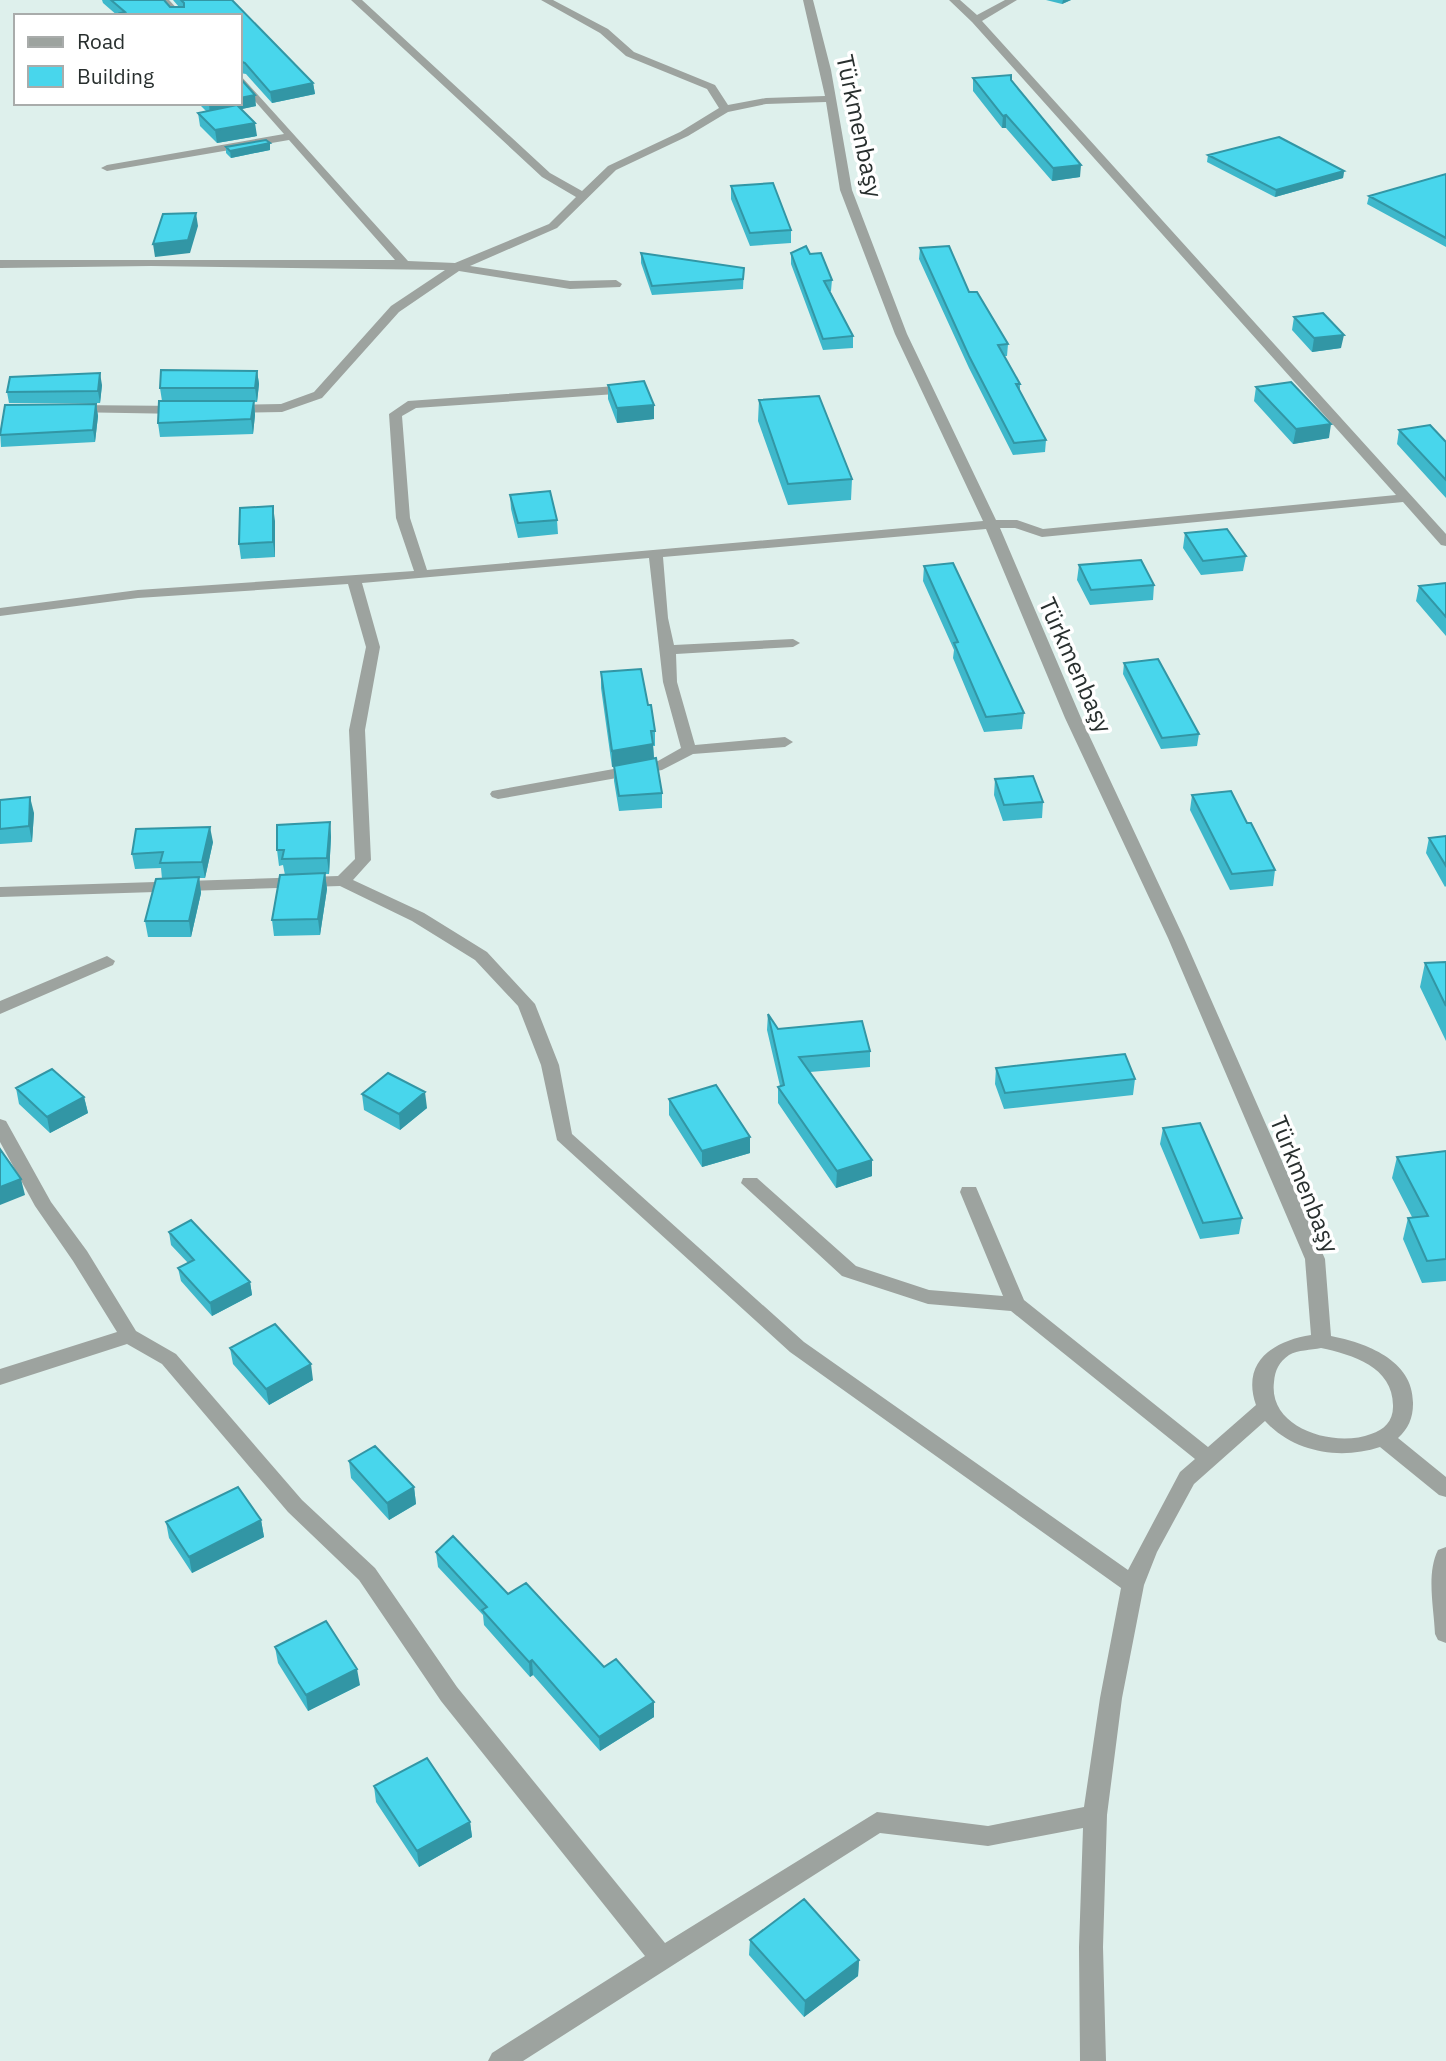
<svg xmlns="http://www.w3.org/2000/svg" width="1446" height="2061" font-family="'IBM Plex Sans',sans-serif">
<style>
.lines{fill:none;stroke-linecap:round;stroke-linejoin:round}
.minor{fill:#9da39f;fill-rule:evenodd}
.wall{fill:#3eb8cb}
.shaded-wall{fill:#3296a5}
.building{fill:#48d6ec;stroke:#3296a5;stroke-width:2}
.labels{text-anchor:middle;dominant-baseline:central;stroke-width:7;stroke-linejoin:round;paint-order:stroke}
.street-label{font-size:24px;fill:#282f2e;stroke:#fff}
</style>
<rect width="100%" height="100%" fill="#def0ec"/>
<g class="lines">
<path class="minor" d="M158 0H169L184 16H173Z
M351 0H362L550 173 582 191 608 166 680 132 719 108 707 89 626 56 600 33 541 0H553L608 29 634 52 715 85 728 105 766 98 825 96 803 0H813L831 70 852 190 907 334 996 520H1017L1043 529 1396 495 972 22 949 0H960L977 15 1005 0H1017L982 21 1446 534V546L1441 545 1403 502 1042 537 1015 528H1000L1081 718 1184 938 1325 1259 1331 1336C1366 1343 1414 1360 1413 1404 1413 1418 1408 1429 1398 1438L1446 1477V1497L1439 1495 1380 1447C1341 1460 1294 1453 1265 1421L1194 1484 1157 1552 1144 1585 1122 1698 1107 1815 1103 1947 1106 2061H1080L1079 1947 1083 1828 988 1846 880 1833 523 2061H488L492 2053 645 1956 441 1701 359 1580 288 1512 162 1364 127 1344 0 1385V1369L117 1332 73 1261 35 1206 0 1142V1119L6 1121 51 1202 87 1251 136 1331 176 1354 302 1500 375 1568 457 1687 665 1943 877 1812 988 1826 1084 1807 1100 1698 1121 1588 790 1352 557 1140 541 1065 518 1006 475 960 412 921 340 886 0 897V887L338 876 355 859 349 730 366 647 348 584 138 598 0 616V608L138 590 414 571 396 518 389 414 408 401 630 385 636 389 630 393 416 408 402 416 410 518 427 570 983 521 895 334 840 190 826 102 766 104 728 112 688 136 616 170 557 228 470 266 570 281 616 280 622 284 620 287 570 289 459 271 399 312 322 398 282 412 231 413 225 409 231 405 281 404 314 392 391 306 445 270 151 266 0 268V260H395L289 140 107 171 101 168 107 165 284 134 240 84V75L408 261 455 263 549 224 576 197 542 177ZM986 529 1065 718 1168 938 1305 1259 1311 1335C1273 1341 1241 1362 1256 1405L1208 1447 1024 1300 976 1187H962L960 1192 1003 1296 929 1290 856 1266 757 1178H743L741 1183 842 1276 928 1304 1011 1311 1195 1459 1180 1472 1128 1570 804 1342 572 1134 559 1065 535 1004 487 952 424 913 353 880 371 860 365 730 380 647 362 583 649 558 663 682 681 748 658 761 492 791 490 794 492 797 498 799 662 770 693 754 785 747 793 742 785 737 695 745 677 682 676 654 793 647 800 643 793 639 674 645 668 618 663 557ZM1321 1348C1353 1355 1394 1367 1393 1407 1393 1421 1384 1430 1371 1434 1335 1448 1268 1429 1274 1382 1275 1370 1279 1362 1289 1355 1298 1350 1311 1350 1321 1348Z
M74 405 182 406 188 410 182 414 69 412 68 409Z
M107 956 115 961 113 965 0 1014V1001Z
M1446 1547V1643L1438 1640 1435 1634C1434 1608 1426 1574 1438 1550Z"/>
</g>
<path class="wall" d="M102 0H164L170 7H179L173 0H232L313 83 315 94 272 103 246 74 240 73V16H118L103 3Z
M1046 0H1071L1062 4Z
M973 78 1011 80 1080 177 1052 181 1006 128H1002L973 91Z
M198 103H240L256 106 241 109 257 136 217 143 200 126 198 113 206 111Z
M226 147 270 150 231 158 226 153Z
M1208 155 1344 171 1343 178 1275 197 1207 162Z
M1446 174V247L1367 204 1369 196Z
M731 186 791 230V243L750 246 731 199Z
M920 248 969 292 1008 344 1007 356H1004L1020 384V391L1046 440 1045 452 1013 455 969 368 919 259Z
M641 253 744 268 743 289 652 295 641 263Z
M791 253 810 254 832 280 831 291H830L853 336V348L823 350 791 264Z
M1294 317 1341 348 1312 352 1292 330Z
M257 371 259 384 257 402H254L255 415 253 434 160 437 158 423 162 401 160 388Z
M102 385 100 403H9L7 392Z
M608 385 654 405V419L617 423 608 399Z
M1256 387 1329 438 1293 444 1254 401Z
M759 400 852 479 851 500 788 505 758 421Z
M96 404 98 416 95 442 1 447 0 430Z
M1399 430 1446 442V498L1397 444Z
M510 495 557 520 558 534 518 538 511 509Z
M275 521V557L241 559 239 544Z
M1185 533 1246 556 1243 571 1201 575 1183 548Z
M1079 565 1154 585 1153 600 1090 605 1077 580Z
M924 566 1024 713 1022 729 984 732 953 658 954 650 923 581Z
M1446 583V636L1416 601 1419 586Z
M1124 663 1199 734 1197 746 1161 749 1123 674Z
M601 672 648 705 655 731V746H653L654 759 662 793V808L619 811 614 781V766L612 767 601 688Z
M995 779 1043 802 1042 818 1003 821 994 795Z
M1192 795 1247 823 1275 870 1273 886 1230 890 1190 810Z
M0 800 34 813 32 842 0 844Z
M330 822 331 837 329 874H325L327 889 320 935 274 936 272 920 285 875 283 865 279 866 277 850Z
M1446 836V886L1445 887 1426 853 1429 838Z
M213 842 205 878H199L201 893 191 937H148L145 921 162 879 161 868 135 869 132 854Z
M1446 962V1041L1420 987 1425 963Z
M768 1014 778 1029 870 1051V1067L810 1072 872 1160V1176L836 1188 778 1103V1087L780 1086 767 1030Z
M996 1068 1135 1079 1133 1095 1004 1109 995 1084Z
M16 1088 84 1097 88 1113 50 1133 19 1104Z
M362 1094 427 1108 400 1130 364 1110Z
M669 1099 750 1153 702 1167 669 1115Z
M1163 1128 1242 1218 1239 1234 1200 1239 1160 1144Z
M1446 1151V1281L1422 1283 1403 1239 1408 1218 1412 1217 1392 1178 1397 1157Z
M169 1232 250 1282 252 1295 212 1316 181 1281 178 1268 188 1263 171 1245Z
M230 1348 313 1380 269 1405 233 1364Z
M349 1461 414 1487 416 1504 389 1520 351 1478Z
M261 1520 264 1537 192 1573 169 1538 166 1522Z
M436 1552 508 1594 604 1667 654 1702V1717L600 1751 533 1675 530 1677 484 1625 483 1615 438 1567Z
M275 1647 360 1685 308 1711 278 1663Z
M374 1786 470 1822 472 1837 419 1867 376 1802Z
M750 1940 859 1960 858 1976 804 2017 749 1955Z"/>
<path class="shaded-wall" d="M1063 0H1071L1062 4Z
M313 83 315 94 272 103 270 92Z
M255 95 256 106 210 116 209 104 240 103V98Z
M1006 115V128H1002L1003 116Z
M255 123 257 136 217 143 215 130Z
M270 143V150L231 158 230 151Z
M1081 165 1080 177 1052 181 1053 168Z
M1344 171 1343 178 1275 197 1276 190Z
M196 213 198 226 190 253 155 257 153 244Z
M1344 335 1341 348 1312 352 1314 338Z
M257 371 259 384 257 402 255 388Z
M100 373 102 385 100 403 98 391Z
M254 401 255 415 253 434 251 419Z
M96 404 98 416 95 442 93 430Z
M654 405V419L617 423V408Z
M1331 424 1329 438 1293 444 1296 429Z
M273 506 275 521V557L273 542Z
M653 744 654 759 612 767V751Z
M30 797 34 813 32 842 29 826Z
M330 822 331 837 329 874 327 858Z
M210 827 213 842 205 878 202 862Z
M325 873 327 889 320 935 318 919Z
M199 877 201 893 191 937 189 921Z
M425 1092 427 1108 400 1130 399 1114Z
M84 1097 88 1113 50 1133 47 1117Z
M750 1137V1153L702 1167V1151Z
M872 1160V1176L836 1188 837 1171Z
M21 1179 25 1195 0 1205V1187Z
M250 1282 252 1295 212 1316 210 1303Z
M311 1364 313 1380 269 1405 266 1389Z
M414 1487 416 1504 389 1520 387 1503Z
M261 1520 264 1537 192 1573 189 1557Z
M532 1660 533 1675 530 1677 529 1662Z
M357 1669 360 1685 308 1711 306 1695Z
M654 1702V1717L600 1751 599 1737Z
M470 1822 472 1837 419 1867 417 1851Z
M859 1960 858 1976 804 2017 805 2001Z"/>
<path class="building" d="M111 0H164L170 7H184V3L181 0H232L313 83 270 92 245 63 240 61V16H123L120 13 125 12Z
M1011 75V80L1081 165 1053 168 1006 115 1003 116 973 78Z
M240 78 255 95 240 98Z
M237 105 255 123 215 130 198 113Z
M1279 137 1344 171 1276 190 1208 155Z
M266 140 270 143 230 151 226 147Z
M1446 174V238L1369 196Z
M773 183 791 230 750 233 731 186Z
M196 213 188 240 153 244 163 214Z
M806 246 810 254 821 253 832 280 824 281 853 336 823 339 791 253Z
M949 246 969 292H977L1008 344 998 345 1020 384H1016L1046 440 1014 443 969 356 920 248Z
M641 253 744 268 743 279 652 286Z
M1323 313 1344 335 1314 338 1294 317Z
M161 370 257 371 255 388H160Z
M100 373 98 391 7 392 10 377Z
M644 381 654 405 617 408 608 385Z
M1291 382 1331 424 1296 429 1256 387Z
M819 396 852 479 788 484 759 400Z
M159 401H254L251 419 158 423Z
M96 404 93 430 0 435 5 405Z
M1430 425 1446 442V480L1399 430Z
M550 491 557 520 518 523 510 495Z
M273 506V542L239 544 240 508Z
M1227 529 1246 556 1203 561 1185 533Z
M1141 560 1154 585 1091 590 1079 565Z
M953 563 1024 713 986 717 954 643 958 642 924 566Z
M1446 583V617L1419 586Z
M1158 659 1199 734 1162 738 1124 663Z
M641 669 648 705H651L655 731H651L653 744 612 751 601 672Z
M656 758 662 793 619 796 614 766Z
M1033 776 1043 802 1004 805 995 779Z
M1231 791 1247 823H1251L1275 870 1232 874 1192 795Z
M30 797 29 826 0 829V800Z
M330 822 327 858 282 859 284 850H277V825Z
M210 827 202 862 160 863 163 852 132 854 136 829Z
M1446 836V866L1429 838Z
M325 873 318 919 272 920 280 875Z
M199 877 189 921H145L156 879Z
M1446 962V1006L1425 963Z
M768 1014 778 1029 862 1021 870 1051 799 1057 872 1160 837 1171 778 1087 784 1085Z
M1125 1054 1135 1079 1005 1093 996 1068Z
M52 1069 84 1097 47 1117 16 1088Z
M388 1073 425 1092 399 1114 362 1094Z
M716 1085 750 1137 702 1151 669 1099Z
M1200 1123 1242 1218 1203 1223 1163 1128Z
M0 1149 21 1179 0 1187Z
M1446 1151V1259L1427 1261 1408 1218 1428 1216 1397 1157Z
M191 1220 250 1282 210 1303 178 1268 194 1260 169 1232Z
M275 1324 311 1364 266 1389 230 1348Z
M375 1446 414 1487 387 1503 349 1461Z
M238 1487 261 1520 189 1557 166 1522Z
M453 1536 508 1594 526 1583 604 1667 616 1659 654 1702 599 1737 532 1660 529 1662 482 1610 487 1607 436 1552Z
M326 1621 357 1669 306 1695 275 1647Z
M427 1758 470 1822 417 1851 374 1786Z
M804 1899 859 1960 805 2001 750 1940Z"/>
<g class="labels">
<g class="street-label">
<text transform="translate(860 126) rotate(78)">Türkmenbaşy</text>
<text transform="translate(1076 665) rotate(66)">Türkmenbaşy</text>
<text transform="translate(1305 1184) rotate(68)">Türkmenbaşy</text>
</g>
</g>
<rect x="14" y="14" width="228" height="91" fill="#ffffff" stroke="#a9acab" stroke-width="2"/>
<rect x="28" y="37" width="35" height="10" fill="#9da39f" stroke="#a9acab" stroke-width="2"/>
<text x="77" y="49" font-size="21" fill="#282f2e">Road</text>
<rect x="28" y="66" width="35" height="21" fill="#48d6ec" stroke="#a9acab" stroke-width="2"/>
<text x="77" y="84" font-size="21" fill="#282f2e">Building</text>
</svg>
